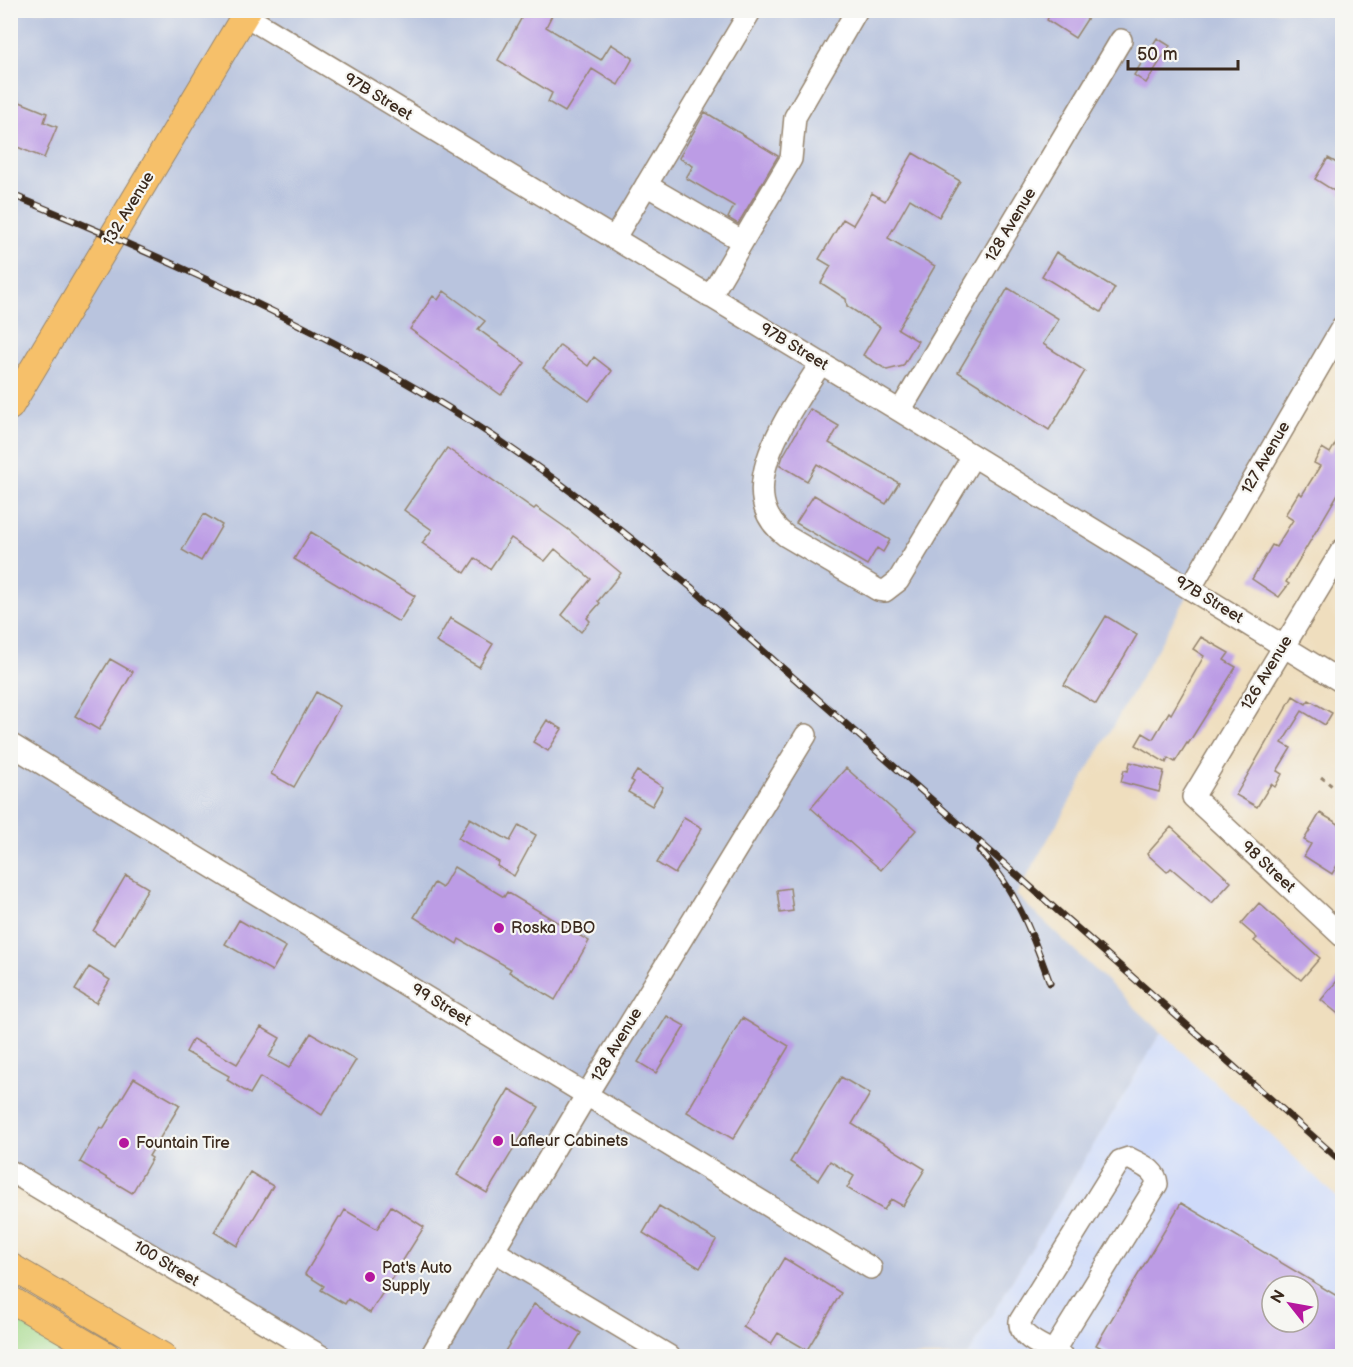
<svg xmlns="http://www.w3.org/2000/svg" width="1353" height="1367" font-family="'Balsamiq Sans',sans-serif">
<style>
.built{fill:#cedafa;fill-rule:evenodd}
.industrial{fill:#b9c4de}
.green{fill:#a5da8b;stroke:#708254;stroke-width:1.5}
.building{fill:#bc9ce5;fill-rule:evenodd}
.lines{fill:none;stroke-linecap:round;stroke-linejoin:round}
.minor-casing{stroke:#95846e;stroke-width:24}
.major-casing{stroke:#95846e;stroke-width:28}
.path{stroke:#95846e;stroke-width:3;stroke-dasharray:4.5 4.5;stroke-linecap:butt}
.minor{stroke:#fff;stroke-width:21}
.major{stroke:#f6c06b;stroke-width:26}
.rail-casing{stroke:#3b2a1e;stroke-width:7}
.rail{stroke:#f6f6f2;stroke-width:4.5;stroke-dasharray:14;stroke-linecap:butt}
.poi-dot{fill:#b5179e;stroke:#f6f6f2;stroke-width:2}
.labels{text-anchor:middle;dominant-baseline:central;stroke-width:4.5;stroke-linejoin:round;paint-order:stroke}
.street-label{font-size:16px;fill:#3b2a1e;stroke:#f6f6f2}
.poi-label{font-size:16px;fill:#3b2a1e;stroke:#f6f6f2;text-anchor:start}
</style>
<rect width="100%" height="100%" fill="#f6f6f2"/>
<filter id="ink" filterUnits="userSpaceOnUse"><feTurbulence type="fractalNoise" baseFrequency=".0167" numOctaves="2"/><feDisplacementMap in="SourceGraphic" scale="12" xChannelSelector="R" yChannelSelector="G"/><feConvolveMatrix kernelMatrix="1 2 1 2 8 2 1 2 1" color-interpolation-filters="sRGB"/></filter>
<filter id="wash" filterUnits="userSpaceOnUse"><feTurbulence type="fractalNoise" baseFrequency=".008" numOctaves="4" result="noise"/><feDisplacementMap in="SourceGraphic" scale="24" xChannelSelector="R" yChannelSelector="G"/><feGaussianBlur stdDeviation="1.35" result="paint"/><feColorMatrix in="noise" values="0 0 0 0 0 0 0 0 0 0 0 0 0 0 0 0 0 1.4 0 .05"/><feComposite in="paint" operator="in"/></filter>
<g filter="url(#wash)">
<rect width="100%" height="100%" fill="#efdebe"/>
<path class="built" d="M1161 1032 1342 1202V1356H967ZM1272 1286H1308V1322H1272Z"/>
<path class="industrial" d="M11 11H1342V327L1016 895 1161 1032 967 1356H321L11 1171Z"/>
<path class="green" d="M10 1316H11L77 1356H11Z"/>
<g id="blocks">
<path class="building" d="M526 10H544L552 15 546 27 601 60 611 44 633 58 618 85 592 69 565 112 548 102 552 93 498 60Z
M1052 10H1093L1075 38 1047 20Z
M1157 38 1170 46 1146 83 1134 75Z
M10 98 47 113 44 122 57 127 44 158 10 144Z
M705 112 778 156 738 224 728 218 734 206 686 178 693 166 679 158Z
M913 153 960 181 939 217 910 199 888 238 935 266 898 329 918 341 903 366 887 370 863 355 880 327 847 306 846 299 821 283 831 266 819 259 843 219 853 225 872 193 885 201Z
M1328 158 1342 166V196L1315 179Z
M1056 252 1115 288 1101 312 1042 276Z
M1008 288 1059 319 1043 344 1085 371 1049 430 958 372Z
M444 291 485 321 478 329 525 363 501 395 410 329 433 296 438 300Z
M560 345 588 366 594 357 612 371 589 401 543 368Z
M810 409 839 426 829 443 899 483 886 504 817 464 807 481 780 465 783 456Z
M1342 432V487L1286 582 1289 584 1279 597 1252 579 1272 545 1276 547 1293 520 1285 515 1299 492 1302 495 1320 466 1314 463 1322 448 1330 453Z
M447 448 534 509 536 507 569 530 621 573 598 601 600 603 587 618 590 621 581 632 562 615 591 579 555 549 545 561 511 538 490 569 475 558 465 573 422 543 432 530 404 510Z
M814 495 890 540 883 552 877 548 867 565 796 523Z
M204 514 222 525 201 561 182 550Z
M311 532 415 596 399 622 294 559Z
M1106 616 1137 635 1096 704 1064 685Z
M450 618 493 644 479 667 436 642Z
M1201 637 1229 653 1224 660 1236 667 1188 744 1187 743 1175 762 1168 758 1166 763 1136 745 1143 733 1153 739 1169 712 1171 714 1204 656 1193 649Z
M110 659 133 672 99 730 75 716Z
M316 692 340 706 294 787 271 774Z
M1293 696 1306 704 1309 700 1332 713 1325 725 1302 711 1282 743 1291 748 1277 771 1282 774 1275 787 1271 784 1257 807 1236 795Z
M547 720 562 729 548 751 533 742Z
M1130 762 1164 771 1159 792 1121 782 1124 770 1128 771Z
M846 768 916 830 881 870 811 808Z
M637 771 663 787 652 806 628 792 634 782 631 780Z
M1320 813 1342 826V857L1332 874 1304 856 1311 844 1304 840Z
M684 817 702 828 675 874 657 863Z
M470 818 510 841 519 825 536 835 514 876 497 866 499 862 458 838Z
M1171 827 1231 882 1212 903 1171 868 1167 872 1147 854Z
M454 867 504 897 507 892 589 941 555 1000 509 972 511 969 459 939 457 944 414 917 434 883 442 888Z
M126 875 148 888 115 945 93 931Z
M790 888 793 911 780 913 777 890Z
M1259 903 1320 958 1301 980 1254 941 1257 938 1241 924Z
M239 920 286 947 272 971 225 944Z
M89 967 110 980 96 1003 75 990Z
M1342 975V1017L1321 1000Z
M667 1016 685 1026 656 1073 638 1062Z
M742 1018 789 1046 733 1139 687 1112Z
M261 1027 280 1038 269 1057 289 1068 311 1033 356 1060 322 1115 260 1077 250 1094 227 1080 229 1076 186 1052 193 1039 237 1064Z
M841 1077 870 1094 852 1124 925 1169 903 1206 891 1199 884 1210 847 1188 854 1176 830 1161 818 1180 790 1162Z
M134 1078 180 1105 149 1156 152 1158 132 1193 80 1162 100 1127 103 1129Z
M509 1089 539 1107 487 1193 457 1175Z
M250 1172 273 1186 237 1246 214 1232Z
M1181 1203 1342 1299V1356H1116L1096 1345ZM1272 1286H1308V1322H1272Z
M391 1206 424 1227 370 1313 348 1299 345 1304 321 1290 324 1286 305 1274 339 1217H341L345 1210 377 1229Z
M659 1206 716 1240 700 1268 643 1233Z
M784 1258 841 1293 807 1350 778 1333 771 1344 743 1327Z
M534 1304 581 1333 567 1356H502Z"/>
</g>
</g>
<g filter="url(#ink)">
<use href="#blocks" fill-opacity="0" stroke="#95846e" stroke-width="1.5"/>
<g class="lines">
<g class="minor-casing">
<path id="minor" d="M236 10 900 411 1342 682
M646 185 742 241
M614 239 751 10
M710 297 791 159 795 117 857 10
M821 363C794 407 727 492 786 536L878 590 885 591 898 581 973 456
M900 411 1121 40
M1342 550 1193 797 1342 936
M1190 589 1342 327
M10 744 871 1268
M10 1171 321 1356
M494 1251 669 1356
M431 1356 587 1094 806 735
M1050 1356 1053 1352 1157 1184C1156 1169 1141 1165 1129 1158L1120 1161 1116 1167 1020 1321C1018 1339 1048 1348 1062 1356"/>
</g>
<g class="major-casing">
<path id="major" d="M10 407 248 10
M10 1266 163 1356
M10 1299 108 1356"/>
</g>
<path class="path" d="M1321 777 1342 794"/>
<use href="#minor" class="minor"/>
<use href="#major" class="major"/>
<g class="rail-casing">
<path id="rail" d="M10 194C168 259 325 330 470 421 548 471 621 529 692 588L1342 1162
M979 850C1015 887 1033 936 1050 983"/>
</g>
<use href="#rail" class="rail"/>
</g>
</g>
<g class="poi-dot">
<circle cx="499" cy="928" r="6"/>
<circle cx="498" cy="1141" r="6"/>
<circle cx="124" cy="1143" r="6"/>
<circle cx="370" cy="1277" r="6"/>
</g>
<g class="labels">
<g class="street-label">
<text transform="translate(378 97) rotate(31)">97B Street</text>
<text transform="translate(129 209) rotate(-59)">132 Avenue</text>
<text transform="translate(1011 225) rotate(-59)">128 Avenue</text>
<text transform="translate(794 347) rotate(31)">97B Street</text>
<text transform="translate(1266 458) rotate(-60)">127 Avenue</text>
<text transform="translate(1209 600) rotate(31)">97B Street</text>
<text transform="translate(1267 673) rotate(-59)">126 Avenue</text>
<text transform="translate(1268 867) rotate(43)">98 Street</text>
<text transform="translate(441 1005) rotate(31)">99 Street</text>
<text transform="translate(617 1045) rotate(-59)">128 Avenue</text>
<text transform="translate(166 1264) rotate(31)">100 Street</text>
</g>
<g class="poi-label">
<text x="511" y="928">Roska DBO</text>
<text x="510" y="1141">Lafleur Cabinets</text>
<text x="136" y="1143">Fountain Tire</text>
<text x="382" y="1268">Pat's Auto<tspan x="382" dy="18">Supply</tspan></text>
</g>
</g>
<rect width="1353" height="1367" fill="none" stroke="#f6f6f2" stroke-width="36"/>
<g transform="translate(1290 1304) rotate(301)"><circle r="28" fill="#f6f6f2" stroke="#aba49d" stroke-width="1.5"/>
<path d="M0-4.5L10 22L0 15L-10 22Z" fill="#b5179e"/>
<text y="-9" font-size="16" font-weight="bold" text-anchor="middle" fill="#3b2a1e">N</text>
</g>
<path d="M1128 60v9h110v-9" fill="none" stroke="#3b2a1e" stroke-width="3"/>
<text x="1137" y="60" font-size="18" fill="#3b2a1e" stroke="#f6f6f2" stroke-width="4.5" paint-order="stroke">50 m</text>
</svg>
